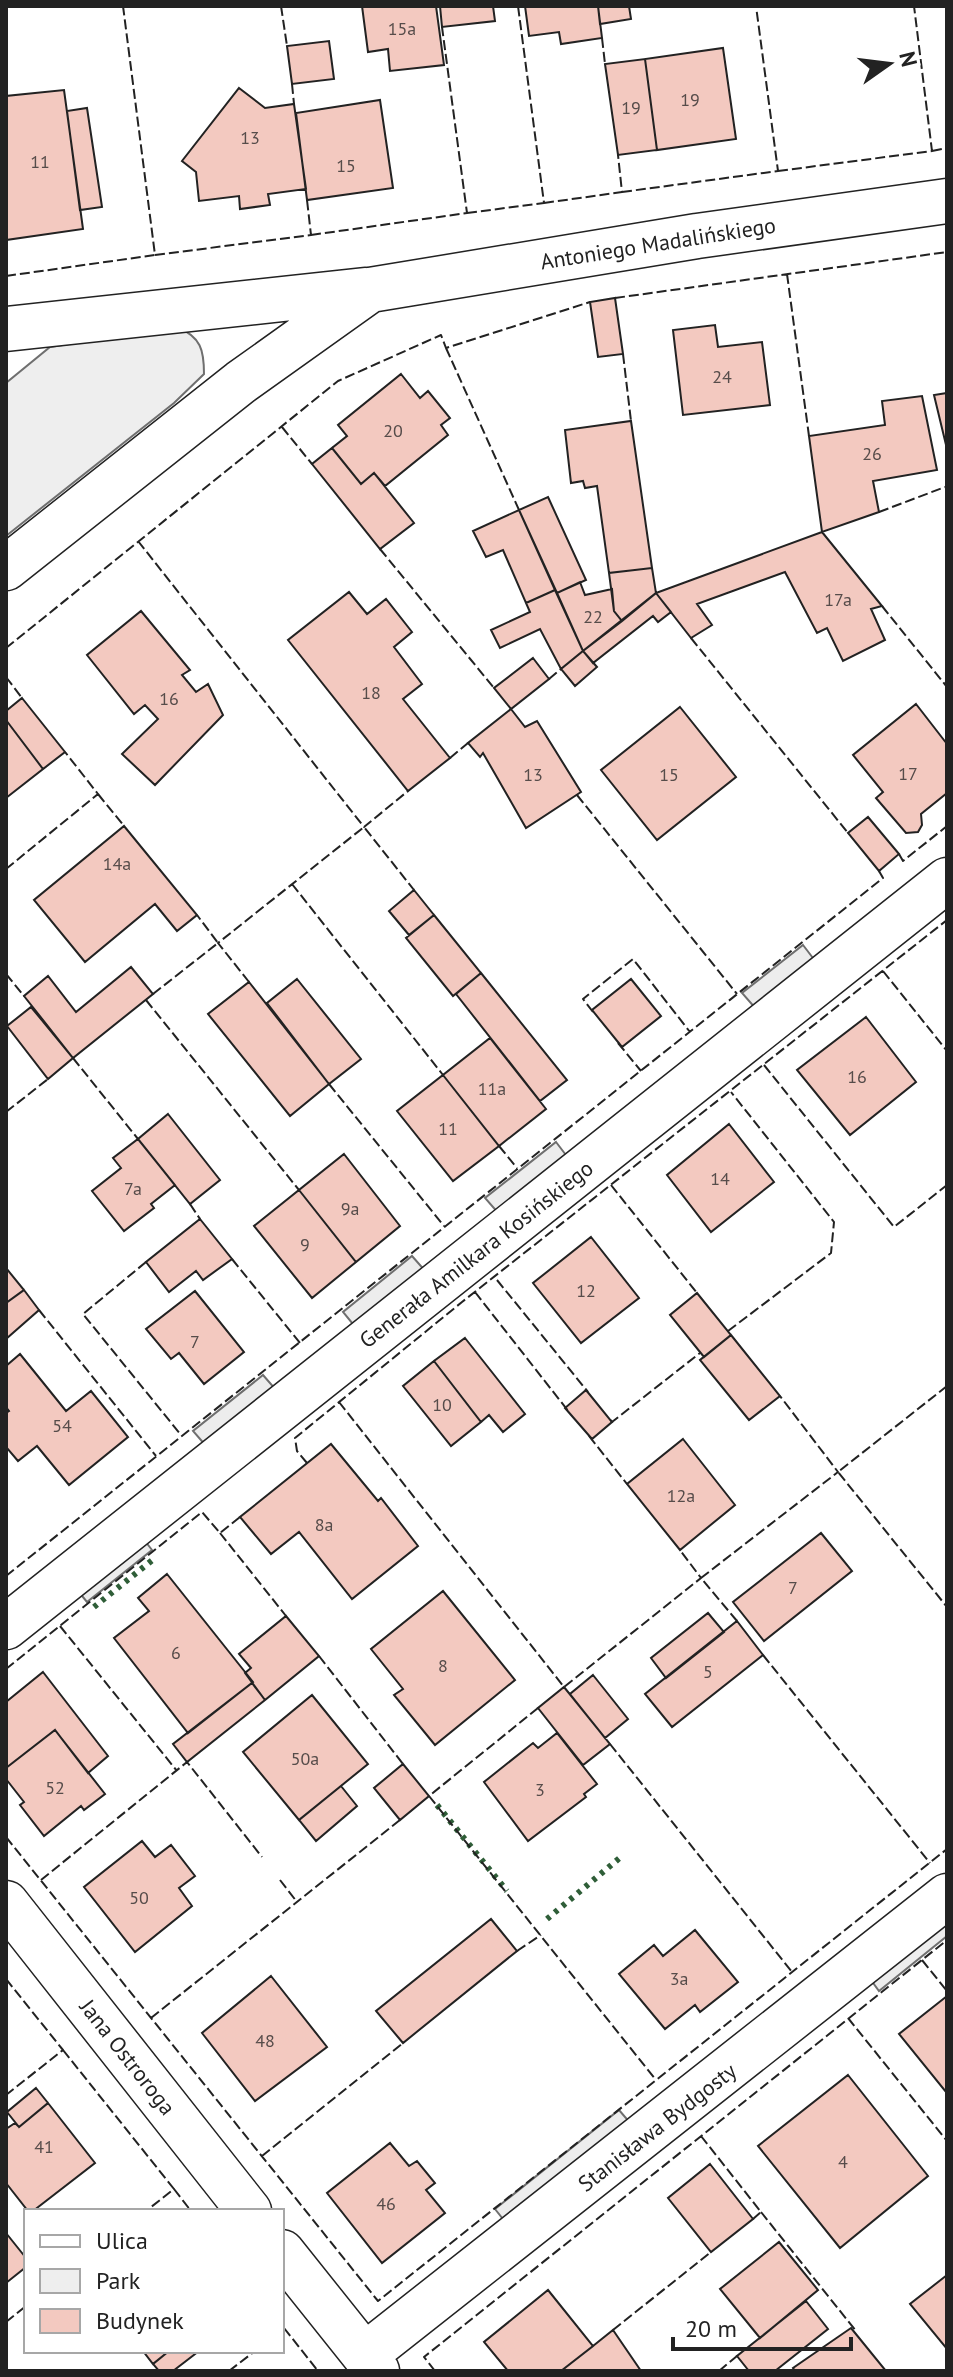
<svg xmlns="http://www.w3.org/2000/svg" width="953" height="2377" font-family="'PT Sans',sans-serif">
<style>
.green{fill:#eee;stroke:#6f6f6f;stroke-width:2}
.parking{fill:#ededed;stroke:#6f6f6f;stroke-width:2}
.building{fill:#f3c9c0;stroke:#222;stroke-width:2}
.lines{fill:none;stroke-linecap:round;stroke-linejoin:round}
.minor-casing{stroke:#222;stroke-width:47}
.minor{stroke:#fff;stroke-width:44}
.hedge{stroke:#2f5e38;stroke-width:6;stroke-dasharray:4 6;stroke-linecap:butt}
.fence{stroke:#222;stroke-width:2;stroke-dasharray:10 4;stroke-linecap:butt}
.labels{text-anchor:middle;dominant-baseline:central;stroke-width:6;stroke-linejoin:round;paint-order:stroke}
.number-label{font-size:18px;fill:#564c4a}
.street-label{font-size:22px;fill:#222;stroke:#fff}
</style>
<rect width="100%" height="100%" fill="#fff"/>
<path class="green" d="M177 327C201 337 204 350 204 374L174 403 6 536V383L50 347Z"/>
<path class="parking" d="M803 945 816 962 757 1010 742 993Z
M556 1142 569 1159 500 1215 485 1198Z
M412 1256 427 1273 357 1329 343 1312Z
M263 1375 277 1391 207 1447 193 1431Z
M138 1532 152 1550 87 1602 73 1585Z
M947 1912V1936L879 1991 868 1976Z
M619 2110 632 2125 507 2224 495 2209Z"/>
<path class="building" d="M362 6H436L444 65 390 71 388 49 368 52Z
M440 6H493L495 21 442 27Z
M525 6H598L602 38 561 44 559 32 529 36Z
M598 6H629L631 19 600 24Z
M329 41 334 79 292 84 287 46Z
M723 48 736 139 657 150 645 59Z
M645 59 657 150 618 155 605 64Z
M239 88 265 108 294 104 306 189 268 194 270 205 240 209 239 196 199 201 196 172 182 161Z
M64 90 83 229 6 240V96Z
M380 100 393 188 307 200 296 113Z
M87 108 102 207 80 210 67 111Z
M615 298 623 354 598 357 590 302Z
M715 325 718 347 762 342 770 405 683 415 673 330Z
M401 374 420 398 428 391 450 418 441 425 448 435 385 486 374 473 361 484 332 448 347 436 338 425Z
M947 393V449L934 395Z
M922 396 937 470 873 481 879 512 822 532 809 436 885 425 882 401Z
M631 421 652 568 609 573 597 486 585 488 583 481 571 483 565 430Z
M332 448 361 484 374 473 414 523 380 549 312 464Z
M548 497 586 580 557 593 519 510Z
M519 510 555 590 526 603 503 550 486 557 473 531Z
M822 532 882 606 871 609 885 640 843 661 827 628 817 633 785 572 697 604 712 625 691 638 656 593Z
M652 568 656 593 622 621 614 611 609 573Z
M580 582 585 595 612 589 614 611 622 621 583 651 557 593Z
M555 590 583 651 561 669 540 629 500 648 491 630 530 612 526 603Z
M349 592 367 614 386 599 412 632 394 647 422 684 403 699 450 758 408 791 288 640Z
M656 593 671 612 658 622 653 616 593 663 583 651Z
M141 611 190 670 182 675 196 692 208 684 223 715 155 785 122 754 158 719 145 705 134 714 87 655Z
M583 651 597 667 575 686 561 669Z
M533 658 549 679 511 709 494 688Z
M22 698 65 752 43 769 6 720V711Z
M916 704 947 744V793L921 814 922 825 918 832 906 833 876 798 883 792 853 755Z
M680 707 736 777 657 840 601 770Z
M511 709 525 727 537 721 581 792 526 828 483 753 480 757 468 743Z
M6 720 43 769 6 798Z
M868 817 899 854 879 871 848 833Z
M124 826 197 915 177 931 155 904 85 962 34 900Z
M414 890 434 915 409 935 389 911Z
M434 915 481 973 453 996 406 938Z
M131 967 153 994 73 1058 24 996 48 976 76 1012Z
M481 973 567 1080 540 1101 456 994Z
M297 979 361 1059 329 1084 267 1003Z
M631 979 661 1016 622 1047 592 1010Z
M249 982 329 1084 290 1116 208 1014Z
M31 1007 73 1058 48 1079 7 1026Z
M866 1017 916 1082 850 1135 797 1070Z
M490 1038 546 1109 499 1146 443 1075Z
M443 1075 499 1146 453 1181 397 1111Z
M168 1114 220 1180 190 1204 138 1139Z
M729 1124 774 1182 711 1232 667 1175Z
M138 1139 175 1185 151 1204 154 1208 124 1231 92 1191 121 1168 113 1158Z
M344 1154 400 1226 356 1262 299 1190Z
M299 1190 356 1262 312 1298 254 1226Z
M200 1219 232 1259 203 1280 196 1271 169 1292 146 1262Z
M591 1237 639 1298 581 1343 533 1283Z
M6 1268 24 1290 6 1303Z
M24 1290 39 1310 6 1339V1303Z
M195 1291 244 1352 204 1384 179 1353 171 1359 146 1329Z
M697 1293 731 1335 704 1357 670 1315Z
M731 1335 780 1396 749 1420 700 1360Z
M465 1338 525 1414 503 1432 489 1415 481 1422 434 1361Z
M20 1354 66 1411 91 1391 128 1437 69 1485 37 1446 18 1461 6 1447V1413L9 1411 6 1407V1366Z
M434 1361 481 1422 451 1446 403 1386Z
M586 1390 612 1422 592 1439 565 1408Z
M683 1439 735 1505 680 1550 627 1484Z
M331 1444 378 1501 381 1498 418 1546 352 1599 299 1532 271 1554 240 1517Z
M821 1533 852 1571 764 1641 733 1602Z
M167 1574 253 1682 188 1733 114 1638 149 1611 138 1598Z
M443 1591 515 1680 435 1745 394 1695 403 1689 371 1649Z
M708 1613 724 1632 666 1678 651 1658Z
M286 1616 319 1656 265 1700 245 1673 251 1668 239 1654Z
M737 1621 763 1655 672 1727 645 1694Z
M43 1672 108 1756 88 1773 55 1730 6 1768V1702Z
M593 1675 628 1719 605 1738 570 1694Z
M252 1683 265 1700 187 1762 173 1744Z
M564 1687 610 1744 583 1765 538 1708Z
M312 1695 368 1764 299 1820 243 1752Z
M55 1730 105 1794 84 1810 81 1806 44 1836 20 1805 24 1802 6 1779V1768Z
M557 1733 597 1784 584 1794 586 1797 528 1841 484 1782 533 1743 538 1748Z
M403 1764 429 1796 400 1820 374 1788Z
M341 1786 357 1806 316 1841 299 1820Z
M142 1841 155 1857 171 1845 195 1876 179 1888 192 1906 135 1952 84 1887Z
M491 1919 517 1951 403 2043 376 2011Z
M695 1930 738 1982 700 2012 695 2005 665 2029 619 1974 654 1945 663 1956Z
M271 1976 327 2047 255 2101 202 2033Z
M947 1996V2092H946L899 2034Z
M848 2075 928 2176 840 2248 758 2146Z
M36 2088 48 2103 19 2127 7 2112Z
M48 2103 95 2163 33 2211H28L6 2183V2129L15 2123 19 2127Z
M390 2143 409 2166 417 2161 435 2183 426 2190 445 2213 382 2263 327 2193Z
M710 2164 753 2219 711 2252 668 2198Z
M6 2233 26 2258V2267L6 2283Z
M779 2242 818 2290 760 2338 720 2289Z
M947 2275V2349L910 2304Z
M548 2290 593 2346 561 2371H508L484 2342Z
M806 2301 828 2329 775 2371H749L737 2356Z
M851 2328 886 2371H795L793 2368Z
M613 2330 641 2371H561L593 2346Z
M143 2351H169L153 2364Z
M169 2351H199L173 2371H159L153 2364Z"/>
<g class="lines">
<g class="minor-casing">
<path id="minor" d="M6 329 365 290
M6 568 241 382 370 290 697 236 947 201
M6 1627 947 880
M6 1903 249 2211
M282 2252 377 2371
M365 2355 947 1896"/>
</g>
<use href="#minor" class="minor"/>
<path class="hedge" d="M94 1607 155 1558
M437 1805 507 1891
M547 1919 622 1856"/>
<path class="fence" d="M281 6 287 46
M602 38 605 64
M292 84 294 104
M932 151 947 148
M778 171 932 151 914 6
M622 192 778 171 756 6
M544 203 622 192 618 155
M467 213 544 203 518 6
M311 235 467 213 442 27
M155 255 311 235 307 200
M787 274 809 436
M6 276 155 255 123 6
M615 298 947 252
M446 348 519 510
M623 354 631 421
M282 427 312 464
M879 512 945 487
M138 541 364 827 408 791
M380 549 494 688
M882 606 947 687
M691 638 848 833
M6 648 338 381 441 335 446 348 590 302
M6 677 22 698
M549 679 561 669
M450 758 468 743
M98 794 124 826
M577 795 737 994
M899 854 903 861 947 826
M6 869 98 794 65 752
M292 884 443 1075
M883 971 947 1051
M6 974 24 996
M249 982 218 943 364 827 414 890
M153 994 218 943 197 915
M146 1000 299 1190
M593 1012 583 999 633 959 690 1032
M618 1043 641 1071
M73 1058 138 1139
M764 1065 894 1227 947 1185
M329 1084 444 1226
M6 1112 48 1079
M499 1146 517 1168
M611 1185 697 1293
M190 1204 200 1219
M232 1259 300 1343
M146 1262 83 1314 181 1435
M497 1280 588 1392
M475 1292 569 1412
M39 1310 156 1456
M728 1331 831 1253 834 1222 731 1092
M947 1386 838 1472 947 1607
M339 1402 564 1687 701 1578 680 1550
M611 1420 612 1422 700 1353
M589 1436 627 1484
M307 1463 297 1451 295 1438 462 1302 947 920
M220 1533 286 1616
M6 1576 883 878 879 871
M737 1621 701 1578 838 1472 780 1396
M60 1626 177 1771
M763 1655 930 1863
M319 1656 403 1764
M6 1669 202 1512 220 1533 240 1517
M538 1708 429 1796 656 2080
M610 1744 792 1972
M6 1837 378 2301 947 1849
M41 1880 187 1762 262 1857
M280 1880 297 1902
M517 1951 541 1935
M922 1960 947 1991
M6 1979 63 2050 6 2095
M151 2018 400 1820
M848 2018 947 2141
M63 2050 174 2189 146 2211
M701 2136 761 2212 753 2219
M262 2156 403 2043
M174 2189 191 2211
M761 2212 856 2331
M6 2322 26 2306
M284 2328 318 2371
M613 2330 711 2252
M229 2371 255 2351
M435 2371 424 2357 947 1940
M719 2371 737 2356"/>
</g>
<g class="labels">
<g class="number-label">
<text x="402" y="28">15a</text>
<text x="690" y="99">19</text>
<text x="631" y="107">19</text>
<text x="250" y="137">13</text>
<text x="40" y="161">11</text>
<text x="346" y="165">15</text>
<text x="722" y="376">24</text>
<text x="393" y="430">20</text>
<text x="872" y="453">26</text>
<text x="838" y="599">17a</text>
<text x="593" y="616">22</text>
<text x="371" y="692">18</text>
<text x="169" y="698">16</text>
<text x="908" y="773">17</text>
<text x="533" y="774">13</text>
<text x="669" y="774">15</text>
<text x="117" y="863">14a</text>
<text x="857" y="1076">16</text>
<text x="492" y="1088">11a</text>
<text x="448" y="1128">11</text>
<text x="720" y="1178">14</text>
<text x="133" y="1188">7a</text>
<text x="350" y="1208">9a</text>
<text x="305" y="1244">9</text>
<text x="586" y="1290">12</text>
<text x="195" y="1341">7</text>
<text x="442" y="1404">10</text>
<text x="62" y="1425">54</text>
<text x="681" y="1495">12a</text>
<text x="324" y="1524">8a</text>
<text x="793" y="1587">7</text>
<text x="176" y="1652">6</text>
<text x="443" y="1665">8</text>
<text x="708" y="1671">5</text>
<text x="305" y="1758">50a</text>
<text x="55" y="1787">52</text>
<text x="540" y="1789">3</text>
<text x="139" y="1897">50</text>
<text x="679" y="1978">3a</text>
<text x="265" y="2040">48</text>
<text x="44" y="2146">41</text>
<text x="843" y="2161">4</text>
<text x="386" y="2203">46</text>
</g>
<g class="street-label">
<text transform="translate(658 243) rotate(-9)">Antoniego Madalińskiego</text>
<text transform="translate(476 1254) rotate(-38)">Generała Amilkara Kosińskiego</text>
<text transform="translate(128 2057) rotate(52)">Jana Ostroroga</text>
<text transform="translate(657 2127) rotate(-38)">Stanisława Bydgosty</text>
</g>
</g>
<rect width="953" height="2377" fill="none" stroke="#222222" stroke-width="16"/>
<rect x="24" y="2209" width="260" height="144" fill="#ffffff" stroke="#a7a7a7" stroke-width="2"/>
<rect x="40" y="2235" width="40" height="12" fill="#ffffff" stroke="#a7a7a7" stroke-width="2"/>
<text x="96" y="2249" font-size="24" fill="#222222">Ulica</text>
<rect x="40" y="2269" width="40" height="24" fill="#eeeeee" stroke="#a7a7a7" stroke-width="2"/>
<text x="96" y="2289" font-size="24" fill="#222222">Park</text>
<rect x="40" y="2309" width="40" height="24" fill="#f3c9c0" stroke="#a7a7a7" stroke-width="2"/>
<text x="96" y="2329" font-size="24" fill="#222222">Budynek</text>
<g transform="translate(889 64) rotate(76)" stroke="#ffffff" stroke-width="6" paint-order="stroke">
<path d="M0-6L14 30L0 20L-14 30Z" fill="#222222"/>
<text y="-12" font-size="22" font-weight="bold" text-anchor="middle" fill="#222222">N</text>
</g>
<path d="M673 2337v12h178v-12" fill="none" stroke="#222222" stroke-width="4"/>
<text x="685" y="2337" font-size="24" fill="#222222" stroke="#ffffff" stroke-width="6" paint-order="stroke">20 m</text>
</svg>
